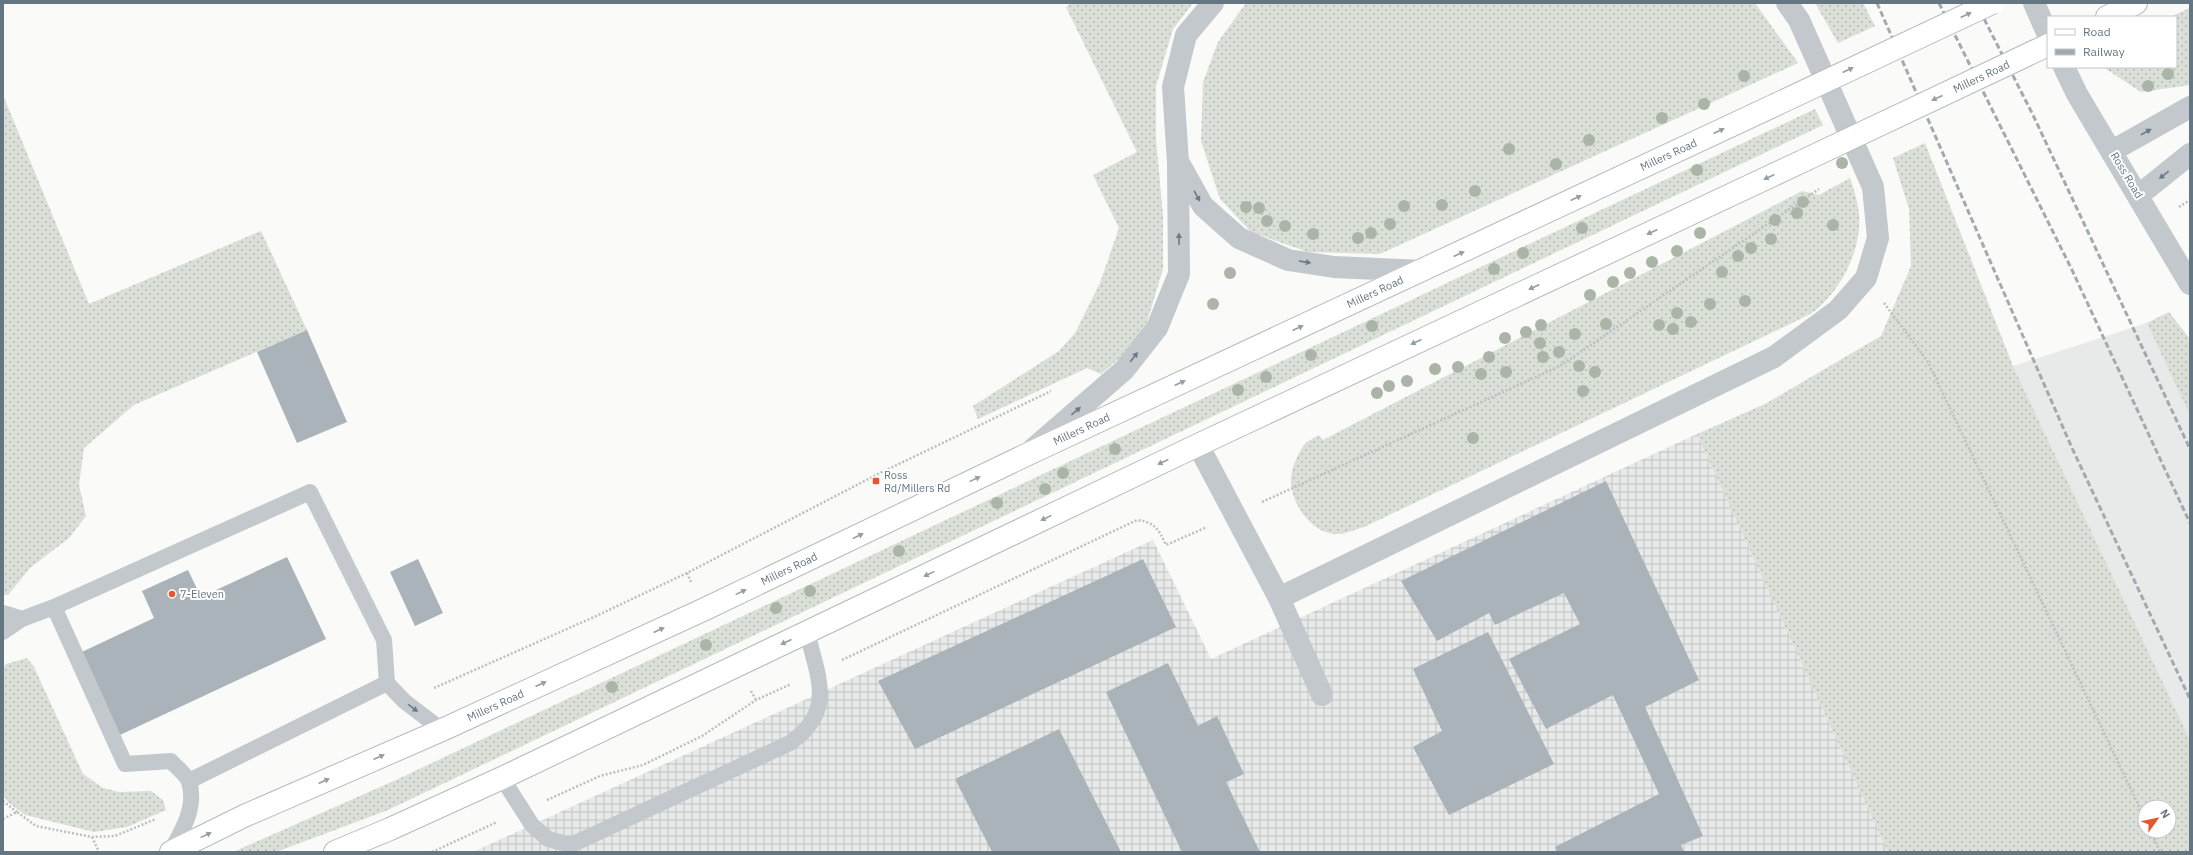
<svg xmlns="http://www.w3.org/2000/svg" width="2193" height="855" font-family="'IBM Plex Sans',sans-serif">
<style>
.built{fill:#e8e9e9}
.industrial{fill:url(#industrial-grid)}
.grass{fill:url(#grass-dots);fill-rule:evenodd}
.building{fill:#aab3b9}
.lines{fill:none;stroke-linecap:round;stroke-linejoin:round}
.primary-casing{stroke:#b5babe;stroke-width:24}
.path{stroke:#bbbfc2;stroke-width:2.5;stroke-dasharray:2 2;stroke-linecap:butt}
.lane{stroke:#c3c8cc;stroke-width:16}
.street{stroke:#c3c8cc;stroke-width:22}
.primary{stroke:#fff;stroke-width:22}
.rail{stroke:#a2aab0;stroke-width:3;stroke-dasharray:6 3;stroke-linecap:butt}
.primary-bridge-casing{stroke:#b5babe;stroke-width:24;stroke-linecap:butt}
.primary-bridge{stroke:#fff;stroke-width:22}
.tree{fill:#aab4a7}
.oneway{fill:#939fa8}
.oneway2{fill:#6a7a87}
.poi-dot{fill:#e4572e;stroke:#fff;stroke-width:1.5}
.labels{text-anchor:middle;dominant-baseline:central;stroke-width:4;stroke-linejoin:round;paint-order:stroke}
.street-label{font-size:11px;fill:#657683;stroke:#fff}
.poi-label{font-size:11px;fill:#657683;stroke:#fff;text-anchor:start}
</style>
<defs>
<pattern id="industrial-grid" width="8" height="8" patternUnits="userSpaceOnUse"><rect width="8" height="8" fill="#e8e9e9"/><path d="M0 4h8M4 0v8" fill="none" stroke="#c0c1c2"/></pattern>
<pattern id="grass-dots" width="8" height="8" patternUnits="userSpaceOnUse"><rect width="8" height="8" fill="#dadfd7"/><path d="M2 2h.1M6 6h.1" fill="none" stroke="#b4b9b4" stroke-width="1.8" stroke-linecap="round"/></pattern>
</defs>
<rect width="100%" height="100%" fill="#fafaf8"/>
<path class="built" d="M2147 323 2190 416V740L2013 366Z"/>
<path class="industrial" d="M1697 434 1888 852H473L1153 540 1211 659Z"/>
<path class="grass" d="M1071 3H1193L1173 29 1156 86V139L1163 215V269L1147 322 1129 350 1101 374 1087 368 978 419 973 406 1059 351 1075 333 1100 283 1119 228 1093 175 1137 152 1066 7Z
M1246 3H1755L1798 63 1380 254 1308 252 1251 232 1220 199 1201 141 1203 82 1218 42Z
M1815 3H1863L1875 26 1838 43Z
M2190 8V85L2141 92 2103 67H2176V17H2170Z
M3 95 89 304 261 231 307 330 134 405 84 448 79 485 86 516 69 538 30 568 8 595H3Z
M1815 109 1823 125 388 810 276 852H233L396 780Z
M1925 143 2013 366 2190 740V852H1888L1697 434 1765 404 1881 336 1911 266 1909 209 1893 158ZM2145 807H2169V831H2145Z
M1850 178C1854 190 1858 202 1859 214 1862 247 1843 287 1818 308 1812 314 1802 318 1794 322L1364 527C1356 529 1348 533 1340 534 1312 536 1289 502 1291 477 1292 468 1298 453 1304 445 1307 441 1314 438 1319 435L1323 440 1802 191 1819 195Z
M2169 312 2190 339V416L2147 323Z
M27 658 34 667 83 774 103 788 119 792 151 791 163 800 166 810 127 827 94 832 25 815 8 802 3 795V668L6 664Z"/>
<path class="building" d="M307 330 347 422 297 443 257 352Z
M1606 481 1699 680 1645 707 1703 836 1681 845 1684 852H1557L1555 847 1659 794 1613 695 1546 729 1509 659 1580 624 1564 593 1495 625 1489 613 1437 641 1401 581Z
M287 557 326 639 107 741 69 658 154 618 142 591 188 570 201 597Z
M418 559 443 613 415 626 390 572Z
M1143 559 1176 627 915 749 878 681Z
M1488 632 1554 764 1449 815 1413 747 1442 731 1413 669Z
M1168 663 1198 726 1217 716 1244 774 1226 782 1260 852H1182L1106 692Z
M1059 729 1121 852H992L955 779Z"/>
<g class="lines">
<g class="primary-casing">
<g id="primary">
<path d="M2107 17 2136 3"/>
<path id="s1" d="M171 852 244 816 442 730 705 609 1026 455 1775 105"/>
<path d="M335 852 390 829 502 778 1198 445 1805 160"/>
</g>
</g>
<path class="path" d="M2179 207 2190 200
M1884 303 1928 362 2145 819
M1262 502 1560 366 1819 189
M687 573 691 582
M842 660 1137 520C1155 522 1159 530 1166 545L1207 527
M434 688 594 617 687 573 878 474 1051 391
M751 691 756 700
M547 800 600 776 643 765 702 736 756 700 791 684
M3 801 17 812
M3 819 17 812 36 826 92 837 115 836 156 819
M2151 831 2160 852
M92 837 99 852
M432 852 497 822"/>
<path class="lane" d="M3 613 22 619
M3 632 22 619 54 607
M502 778 532 825 548 839 571 845 790 743C836 711 818 678 807 632
M189 781 387 683
M170 852C182 832 197 806 189 782 187 775 176 767 171 761L125 764 54 607 310 492 384 640 387 683 404 701 442 730"/>
<path class="street" d="M2034 3 2048 35
M2064 67 2077 94 2190 284
M2112 151 2190 107
M1179 163 1203 206 1239 238 1288 260 1334 267 1423 271
M2139 195 2190 154
M1198 445 1279 598 1322 695
M1033 449 1124 370 1157 328 1179 274 1178 162 1173 87 1186 35 1213 3
M1279 598 1774 357 1838 310 1866 278 1878 238 1873 187 1799 20 1787 3"/>
<use href="#primary" class="primary"/>
<path class="rail" d="M1877 3 2072 448 2190 699
M1939 3 2072 270 2190 523
M1976 3 2033 115 2190 449"/>
<g class="primary-bridge-casing">
<g id="primary-bridge">
<path d="M1775 105 1992 3"/>
<path id="s2" d="M1805 160 2048 45"/>
</g>
</g>
<use href="#primary-bridge" class="primary-bridge"/>
</g>
<g class="tree">
<circle cx="2168" cy="74" r="6"/>
<circle cx="1744" cy="76" r="6"/>
<circle cx="2148" cy="86" r="6"/>
<circle cx="1704" cy="104" r="6"/>
<circle cx="1662" cy="118" r="6"/>
<circle cx="1589" cy="140" r="6"/>
<circle cx="1509" cy="149" r="6"/>
<circle cx="1842" cy="163" r="6"/>
<circle cx="1556" cy="164" r="6"/>
<circle cx="1697" cy="170" r="6"/>
<circle cx="1475" cy="191" r="6"/>
<circle cx="1803" cy="202" r="6"/>
<circle cx="1442" cy="205" r="6"/>
<circle cx="1404" cy="206" r="6"/>
<circle cx="1246" cy="207" r="6"/>
<circle cx="1259" cy="208" r="6"/>
<circle cx="1797" cy="213" r="6"/>
<circle cx="1775" cy="220" r="6"/>
<circle cx="1267" cy="221" r="6"/>
<circle cx="1390" cy="224" r="6"/>
<circle cx="1833" cy="225" r="6"/>
<circle cx="1285" cy="226" r="6"/>
<circle cx="1582" cy="228" r="6"/>
<circle cx="1371" cy="233" r="6"/>
<circle cx="1700" cy="233" r="6"/>
<circle cx="1313" cy="234" r="6"/>
<circle cx="1358" cy="238" r="6"/>
<circle cx="1771" cy="239" r="6"/>
<circle cx="1751" cy="248" r="6"/>
<circle cx="1677" cy="251" r="6"/>
<circle cx="1523" cy="253" r="6"/>
<circle cx="1738" cy="256" r="6"/>
<circle cx="1652" cy="262" r="6"/>
<circle cx="1494" cy="269" r="6"/>
<circle cx="1722" cy="272" r="6"/>
<circle cx="1230" cy="273" r="6"/>
<circle cx="1630" cy="273" r="6"/>
<circle cx="1613" cy="282" r="6"/>
<circle cx="1590" cy="295" r="6"/>
<circle cx="1745" cy="301" r="6"/>
<circle cx="1213" cy="304" r="6"/>
<circle cx="1710" cy="304" r="6"/>
<circle cx="1677" cy="313" r="6"/>
<circle cx="1691" cy="322" r="6"/>
<circle cx="1606" cy="324" r="6"/>
<circle cx="1541" cy="325" r="6"/>
<circle cx="1659" cy="325" r="6"/>
<circle cx="1372" cy="326" r="6"/>
<circle cx="1673" cy="329" r="6"/>
<circle cx="1526" cy="332" r="6"/>
<circle cx="1575" cy="334" r="6"/>
<circle cx="1505" cy="338" r="6"/>
<circle cx="1540" cy="343" r="6"/>
<circle cx="1559" cy="352" r="6"/>
<circle cx="1311" cy="355" r="6"/>
<circle cx="1489" cy="357" r="6"/>
<circle cx="1543" cy="357" r="6"/>
<circle cx="1579" cy="366" r="6"/>
<circle cx="1458" cy="367" r="6"/>
<circle cx="1435" cy="369" r="6"/>
<circle cx="1506" cy="372" r="6"/>
<circle cx="1595" cy="372" r="6"/>
<circle cx="1481" cy="374" r="6"/>
<circle cx="1266" cy="377" r="6"/>
<circle cx="1407" cy="381" r="6"/>
<circle cx="1389" cy="386" r="6"/>
<circle cx="1238" cy="390" r="6"/>
<circle cx="1583" cy="391" r="6"/>
<circle cx="1377" cy="393" r="6"/>
<circle cx="1473" cy="438" r="6"/>
<circle cx="1115" cy="449" r="6"/>
<circle cx="1063" cy="473" r="6"/>
<circle cx="1045" cy="489" r="6"/>
<circle cx="997" cy="503" r="6"/>
<circle cx="899" cy="551" r="6"/>
<circle cx="810" cy="591" r="6"/>
<circle cx="776" cy="608" r="6"/>
<circle cx="706" cy="645" r="6"/>
<circle cx="612" cy="687" r="6"/>
</g>
<defs><path id="oneway-solid" d="M-6-.8H1V-3.2L6.5 0L1 3.2V.8H-6Z"/></defs>
<g class="oneway">
<use href="#oneway-solid" transform="translate(1966 15) rotate(-25)"/>
<use href="#oneway-solid" transform="translate(1848 70) rotate(-25)"/>
<use href="#oneway-solid" transform="translate(1937 98) rotate(155)"/>
<use href="#oneway-solid" transform="translate(1719 131) rotate(-25)"/>
<use href="#oneway-solid" transform="translate(1769 177) rotate(155)"/>
<use href="#oneway-solid" transform="translate(1576 198) rotate(-25)"/>
<use href="#oneway-solid" transform="translate(1652 232) rotate(155)"/>
<use href="#oneway-solid" transform="translate(1459 254) rotate(-25)"/>
<use href="#oneway-solid" transform="translate(1534 287) rotate(155)"/>
<use href="#oneway-solid" transform="translate(1298 328) rotate(-25)"/>
<use href="#oneway-solid" transform="translate(1416 342) rotate(155)"/>
<use href="#oneway-solid" transform="translate(1180 383) rotate(-25)"/>
<use href="#oneway-solid" transform="translate(1163 462) rotate(154)"/>
<use href="#oneway-solid" transform="translate(975 479) rotate(-26)"/>
<use href="#oneway-solid" transform="translate(1046 518) rotate(154)"/>
<use href="#oneway-solid" transform="translate(858 536) rotate(-26)"/>
<use href="#oneway-solid" transform="translate(929 574) rotate(154)"/>
<use href="#oneway-solid" transform="translate(741 592) rotate(-26)"/>
<use href="#oneway-solid" transform="translate(659 630) rotate(-25)"/>
<use href="#oneway-solid" transform="translate(786 642) rotate(156)"/>
<use href="#oneway-solid" transform="translate(541 684) rotate(-25)"/>
<use href="#oneway-solid" transform="translate(379 757) rotate(-24)"/>
<use href="#oneway-solid" transform="translate(324 781) rotate(-24)"/>
<use href="#oneway-solid" transform="translate(206 835) rotate(-26)"/>
</g>
<g class="oneway2">
<use href="#oneway-solid" transform="translate(2146 132) rotate(-29)"/>
<use href="#oneway-solid" transform="translate(2164 175) rotate(141)"/>
<use href="#oneway-solid" transform="translate(1197 196) rotate(61)"/>
<use href="#oneway-solid" transform="translate(1179 239) rotate(-91)"/>
<use href="#oneway-solid" transform="translate(1305 262) rotate(9)"/>
<use href="#oneway-solid" transform="translate(1134 357) rotate(-52)"/>
<use href="#oneway-solid" transform="translate(1076 411) rotate(-40)"/>
<use href="#oneway-solid" transform="translate(413 708) rotate(38)"/>
</g>
<g class="poi-dot">
<rect x="872" y="477" width="8" height="8" rx="2"/>
<circle cx="172" cy="594" r="4"/>
</g>
<g class="labels">
<g class="street-label">
<text stroke="none"><textPath href="#s2" startOffset="195">Millers Road</textPath></text>
<text stroke="none"><textPath href="#s1" startOffset="1652">Millers Road</textPath></text>
<text transform="translate(2127 175) rotate(59)">Ross Road</text>
<text stroke="none"><textPath href="#s1" startOffset="1328">Millers Road</textPath></text>
<text stroke="none"><textPath href="#s1" startOffset="1004">Millers Road</textPath></text>
<text stroke="none"><textPath href="#s1" startOffset="680">Millers Road</textPath></text>
<text stroke="none"><textPath href="#s1" startOffset="356">Millers Road</textPath></text>
</g>
<g class="poi-label">
<text x="884" y="475">Ross<tspan x="884" dy="13">Rd/Millers Rd</tspan></text>
<text x="180" y="594">7-Eleven</text>
</g>
</g>
<rect width="2193" height="855" fill="none" stroke="#657683" stroke-width="8"/>
<rect x="2047" y="16" width="130" height="52" fill="#ffffff" stroke="#c1c8cd"/>
<rect x="2055" y="29" width="20" height="6" fill="#ffffff" stroke="#c1c8cd"/>
<text x="2083" y="36" font-size="12" fill="#657683">Road</text>
<rect x="2055" y="49" width="20" height="6" fill="#a2aab0" stroke="#c1c8cd"/>
<text x="2083" y="56" font-size="12" fill="#657683">Railway</text>
<g transform="translate(2157 819) rotate(57)"><circle r="19" fill="#ffffff" stroke="#c1c8cd"/>
<path d="M0-3L7 15L0 10L-7 15Z" fill="#e4572e"/>
<text y="-6" font-size="11" font-weight="bold" text-anchor="middle" fill="#657683">N</text>
</g>
</svg>
